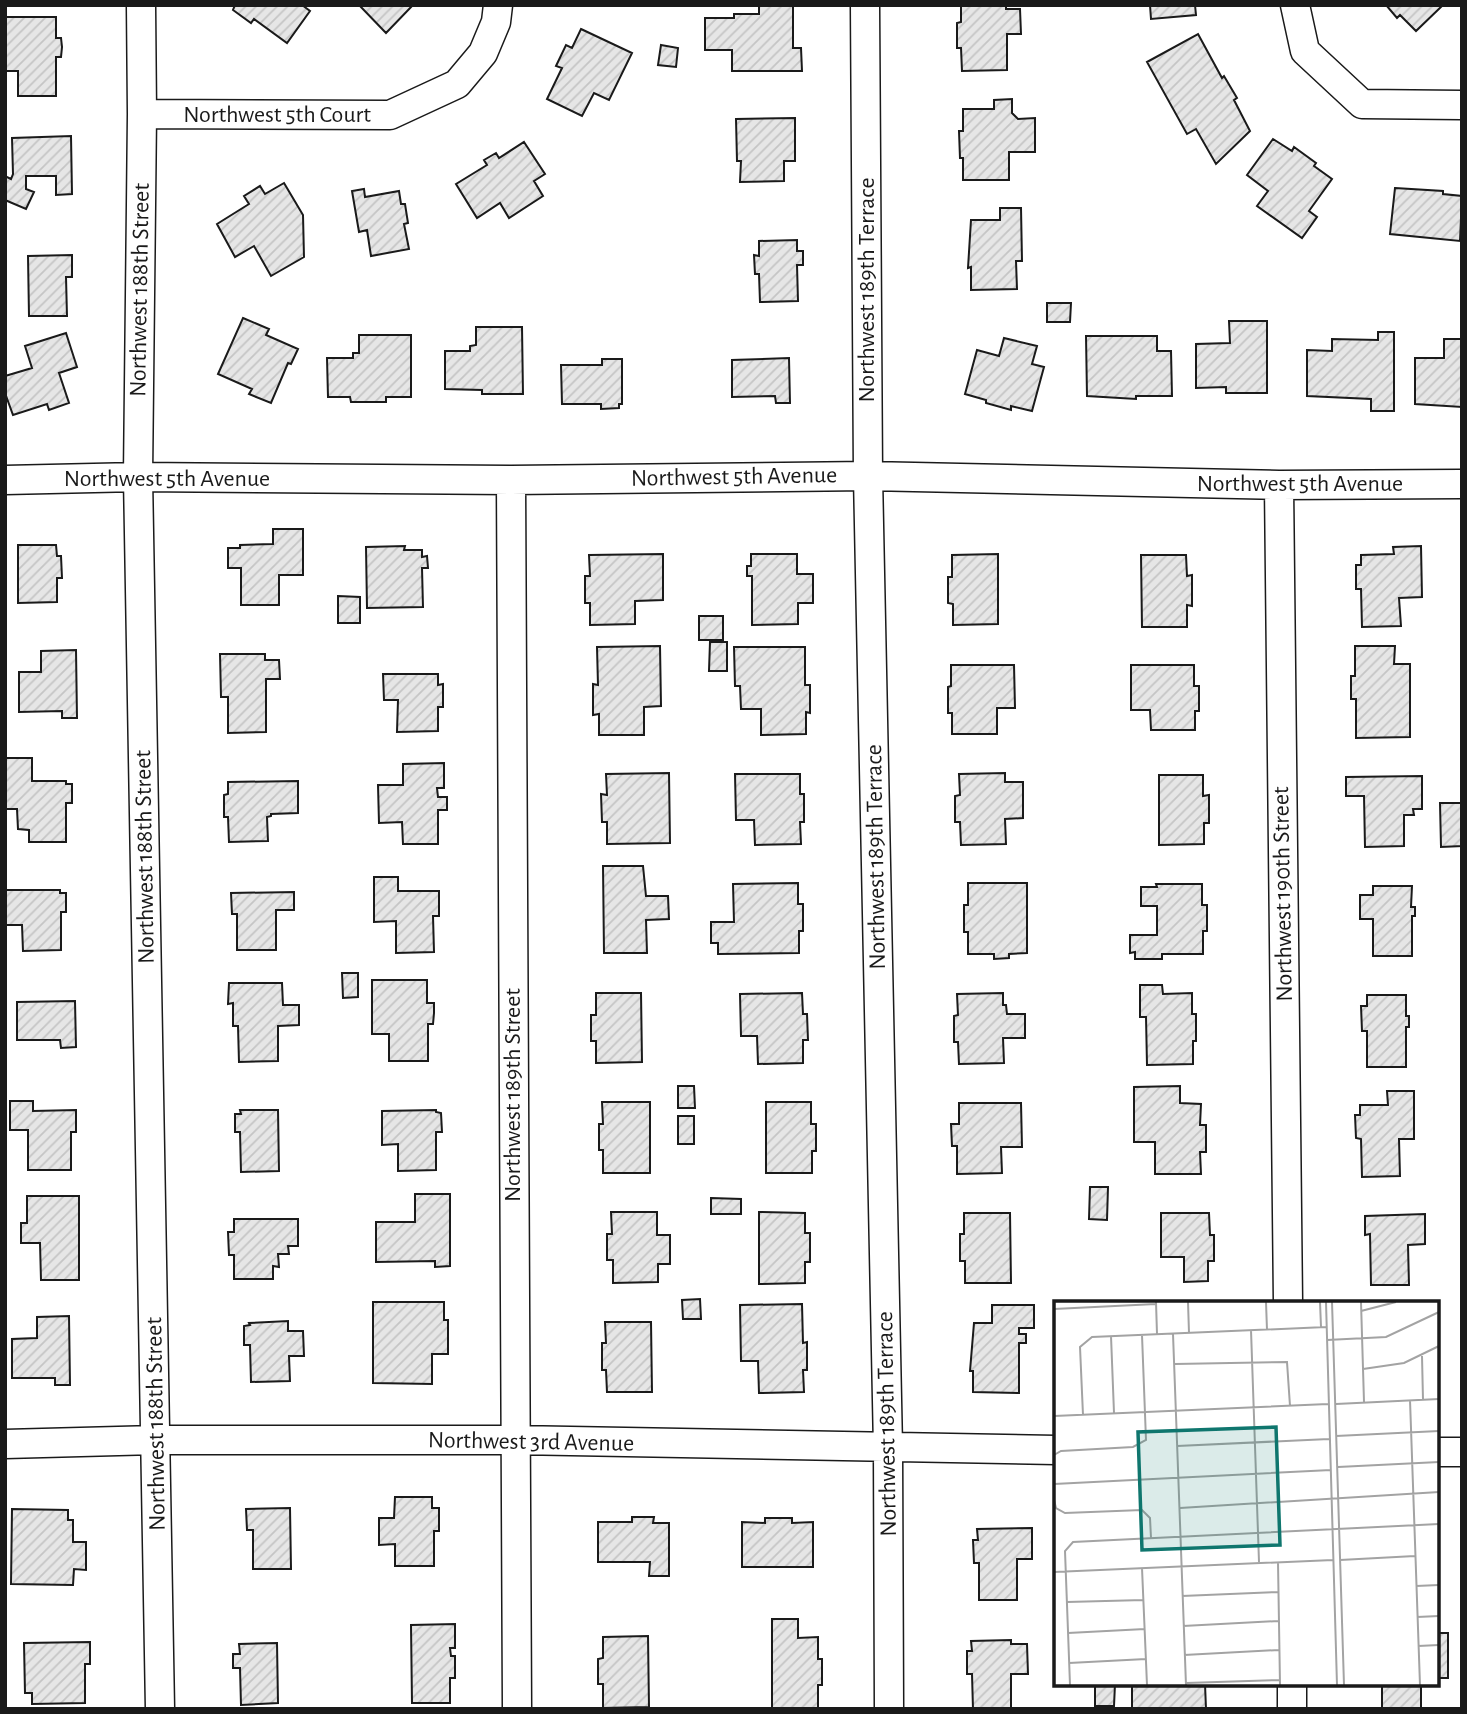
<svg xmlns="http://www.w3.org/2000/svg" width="1467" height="1714" font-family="'Alegreya Sans',sans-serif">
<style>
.building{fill:url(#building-hatch);stroke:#1a1a1a;stroke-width:2}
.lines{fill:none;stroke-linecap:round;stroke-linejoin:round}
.minor-casing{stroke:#1a1a1a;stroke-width:31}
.minor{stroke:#fff;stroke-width:28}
.labels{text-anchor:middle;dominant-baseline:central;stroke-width:5;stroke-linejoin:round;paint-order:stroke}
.street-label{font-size:24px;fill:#1a1a1a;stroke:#fff}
.inset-road{fill:none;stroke:#a3a3a3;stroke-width:2}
.view{fill:#0f766e;fill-opacity:0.15;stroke:#0f766e;stroke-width:3.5}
.inset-edge{fill:none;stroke:#1a1a1a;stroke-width:3.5}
</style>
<defs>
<pattern id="building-hatch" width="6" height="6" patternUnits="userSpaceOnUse" patternTransform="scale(1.75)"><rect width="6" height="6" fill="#e6e6e6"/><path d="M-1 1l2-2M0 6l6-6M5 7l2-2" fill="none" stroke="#c5c5c5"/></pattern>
</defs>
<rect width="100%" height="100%" fill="#fff"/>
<path class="building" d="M235 5H302L310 11 287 43 254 19 251 23 233 10Z
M359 5H413L386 33Z
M759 5H793V48H801L802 71H732V50H705V18H734V14H759Z
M961 5H1006V9H1020L1021 34H1007V70L962 71 961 48H957V23L961 22Z
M1150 5H1195L1196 15 1151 19Z
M1386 5H1443L1416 31 1400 15 1397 18Z
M5 17H56V38H61L62 47 61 57H56V96H18V71H5Z
M581 29 632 53 609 100 594 93 582 116 547 99 562 68 556 66 566 45 572 48Z
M1198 34 1222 78 1224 76 1237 98 1234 100 1250 131 1216 164 1196 129 1187 134 1147 62Z
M661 45 678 48 676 67 658 65Z
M1012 99V113L1018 119 1035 118V152H1009V180H963V158H960L959 131H963V109H994V100Z
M795 118V161H784V181L740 182 741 161H737L736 119Z
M71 136 72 194 56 195V176H26V189L34 192 26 209 5 200V176L11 179 13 174 12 138Z
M1273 139 1292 151 1294 147 1316 163 1314 166 1332 179 1309 211 1317 217 1302 238 1257 206 1268 191 1247 175Z
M524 142 545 174 534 181 543 196 509 218 500 203 477 218 456 184 487 165 484 160 496 153 499 158Z
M284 183 303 215 304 257 271 276 254 246 235 257 217 224 249 204 244 196 260 186 265 194Z
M1395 188 1443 191V194L1462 196 1460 241 1390 234Z
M364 189 365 197 399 191 401 204H405L408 223 404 224 409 249 371 256 367 230 359 232 352 191Z
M1000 208H1021L1022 261H1016L1017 289 971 290V267L968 268 971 220H1000Z
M797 240V251H803V265H797L798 301 760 302 759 274H755L754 255 759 256V241Z
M72 255V277H66L67 316H29L28 256Z
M1047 303H1071L1070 322H1047Z
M243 318 269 329 266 335 298 349 291 364 288 363 271 403 249 394 252 389 218 374Z
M1229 321H1267V393H1226V387L1196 388V344L1230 343Z
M476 327H522L523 394H482V390L445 389V351H470V346L476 345Z
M1378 332H1394V411H1371V399L1307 396V350L1332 351V339L1378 340Z
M66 333 77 367 59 373 69 403 49 410 47 404 13 415 5 393V376L32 368 25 346Z
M359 335H411V397H386V402H351L350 397H328L327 358H353V353H359Z
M1086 336H1157V351H1171L1172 396H1136V399L1087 396Z
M1004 338 1037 346 1032 364 1044 367 1032 411 1011 406V410L986 403V400L965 394 977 350 999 356Z
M1444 339H1462V407L1415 404V358H1444Z
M789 358 790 403H776L775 396 732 397V360Z
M602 359H622V404H619V408L601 409V404H562L561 365H602Z
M273 529H303V575H279V605H241V568H228V548H240V545L273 544Z
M18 545H56L57 556H61L62 578H57V602L18 603Z
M405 546 404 550H422V557L427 556 428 568H422L423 607 367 608 366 547Z
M1421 546 1422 597 1399 598 1401 626 1362 627 1361 589H1356V565H1361V555L1394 554 1393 547Z
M663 554V600L635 601V624L590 625V603H585V576H590L589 555Z
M751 554H797V574H813V603H798V624L752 625V576H747V566H751Z
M998 554V624L953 625V604L948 603V577H952V555Z
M1141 555H1186L1187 576 1192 575V606L1187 605V627H1142Z
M338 596 360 597V623H338Z
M699 616H723V640H699Z
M710 642H727V671H709Z
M660 646 661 706 644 707V735H599V714L593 715V684L598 685 597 647Z
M1355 646H1395L1394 664H1410V737L1356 738V699H1351V676H1355Z
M734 647H805V685H810V713L806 712V734L761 735V709H741L740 686H735Z
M76 650 77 718H62V711L19 712V672H41V651Z
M220 654H265V660H279L280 679H266V732L228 733V697H221Z
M951 665H1014L1015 708H997V734H952V713H948V687L951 686Z
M1131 665H1194V686H1199V711H1195V730H1151L1150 710H1131Z
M383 674H438V685L443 684V707H438V731L397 732 398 700H384Z
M5 758H32V781H66V784H72V803H66V842H29V830L18 829 17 809H5Z
M444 763V788H437L438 797H447V810H438V844H403L402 822 379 823 378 785H403V764Z
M669 773 670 843 607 844V822H602L601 794 607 795 606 774Z
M1005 773V782H1023V818L1005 819 1006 844 961 845 960 822H955V796L960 795 959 774Z
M735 774H800V794H804V822H800L801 844 755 845 754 820H736Z
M1159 775H1203V796L1209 795V823H1204V844L1159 845Z
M1422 776V809H1413L1414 815H1404V846L1365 847 1364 796H1346V777Z
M298 781V813L271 814V816L267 817 268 841 229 842 228 817H224V795L228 794V782Z
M1440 803H1462V846L1441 847Z
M603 866H643L646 896H668L669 919 646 920 647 953H604Z
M374 877H398V891H439V916H433L434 952 396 953V921L374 922Z
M798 883V904H803V931H799V953L718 954V943H711V922H734L733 884Z
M968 883H1027V953L1009 954V958L994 959V954H968V932H964V905H968Z
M1156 884H1202V905H1207V931H1203V954H1162V959H1135V952L1130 953V935H1157V906H1141V887H1157Z
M1373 886H1412L1411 907H1415V916H1412V956H1373V919H1360V895H1373Z
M5 890H60V893H66V912H61V950L23 951 22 925H5Z
M294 892V910H276V950H237V914H232L231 893Z
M342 973H358V997L343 998Z
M372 980H427V1003H434V1013L433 1024H428V1061H389V1034H372Z
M229 983H282L283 1005H299V1025L278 1026V1061L239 1062 238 1026H233V1003L228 1004Z
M1140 985H1162L1163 994 1192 993V1014H1196V1041H1193V1064L1147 1065 1146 1017H1140Z
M596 993H641L642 1062 596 1063V1041H591V1015H596Z
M802 993 803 1014H807L808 1040H803V1063L758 1064 757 1036H741L740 994Z
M1003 993V1005H1006L1007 1014H1025V1038H1003L1004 1063 959 1064 958 1042H954V1016L958 1015 957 994Z
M1367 995H1406V1016H1409V1027H1406V1067H1367V1031H1362L1361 1006H1367Z
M75 1001 76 1047 61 1048 60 1040H17V1002Z
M678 1086H694L695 1108H678Z
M1180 1086V1103L1201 1104 1200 1125H1206V1152H1200L1201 1174H1155V1142H1134V1087Z
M1387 1091H1414V1139H1399L1400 1176 1362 1177 1361 1139 1356 1138 1355 1115H1360V1105H1388Z
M10 1101H33V1111L76 1110V1132H71V1170H28V1130H10Z
M602 1102H650V1173H603V1150H599V1124H603Z
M766 1102H811V1124H816V1151H812V1173H766Z
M959 1103H1021L1022 1147H1001L1002 1173 957 1174V1146H952L951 1124H959Z
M240 1110H278L279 1171 241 1172 240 1132H235V1114H241Z
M436 1110V1112L441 1113 442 1132H436V1170L398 1171V1144L382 1145V1111Z
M678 1116H694V1144H678Z
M1090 1187H1108L1107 1220 1089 1219Z
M415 1194H450V1266L435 1267V1261L376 1262V1222H415Z
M27 1196H79V1280H41L40 1243H21V1223H27Z
M711 1198 741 1199V1214H711Z
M611 1212H657V1235H670V1264H658V1282L613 1283V1260H607V1234H612Z
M759 1212 805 1213V1233H810V1262H805V1283L759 1284Z
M964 1213H1010L1011 1283H965V1261H960V1234H964Z
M1161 1213H1209L1210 1235H1214V1261H1208V1281L1184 1282V1257H1161Z
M1425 1214V1244L1408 1245 1409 1285H1371L1370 1234 1365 1235V1216Z
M234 1219H298V1246H288L289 1254H278L279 1267 273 1266V1279H234V1255H229L228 1232H234Z
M700 1299 701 1319H683L682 1300Z
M373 1302H444V1320H448V1354H432V1384L373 1383Z
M802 1304 803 1343 807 1342V1370H803L804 1392 759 1393 758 1361H741L740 1305Z
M992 1305H1034V1328H1019V1334H1026V1343H1019V1393L973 1392V1371H970L974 1323H992Z
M69 1316 70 1385H55V1378H12V1339L37 1338V1317Z
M288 1321V1331H303L304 1356H289L290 1381 251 1382 250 1345H244V1326L250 1325 249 1323Z
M605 1322H651L652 1392H607L606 1370H602V1343H606Z
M395 1497H432V1508H439V1531H434V1566H395V1544L379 1545V1518H394Z
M290 1508 291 1569H253V1530H247L246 1509Z
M12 1509 68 1510V1520H73V1542H86V1570L74 1569 73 1585 11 1584Z
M632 1517H654L653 1523H669V1576H649L650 1562H598V1522H632Z
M765 1518H792V1523L813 1522V1567H742V1522L765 1523Z
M1032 1528V1559H1017V1600H979V1563H974L973 1540H978L977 1529Z
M772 1619H798V1638L818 1637V1659H822V1685H818V1708H772Z
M455 1624V1648H450L451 1656H455V1678H450V1703H412L411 1625Z
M1437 1633H1448V1678H1437Z
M648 1636 649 1707 603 1708V1684H598V1659L603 1658V1637Z
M1011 1640V1644H1027L1028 1674H1011V1709H973L972 1674H967V1651H972L971 1641Z
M90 1642V1664H85V1703L32 1704V1693H25L24 1643Z
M277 1643 278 1703 241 1705 240 1668H233V1654H240L239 1644Z
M1095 1684H1115L1114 1706H1095Z
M1132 1684H1205L1206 1709H1132Z
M1382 1684H1421V1709H1382Z"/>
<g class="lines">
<g class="minor-casing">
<path id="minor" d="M141 5 142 114 138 477 160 1709
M865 5 868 476 888 1448 889 1709
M1295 5 1305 51 1362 104 1462 105
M142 114 390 115 457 84 483 53 496 22 498 5
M5 480 138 477 511 480 868 476 1279 485 1462 484
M511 480 517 1709
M1279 485 1288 1303
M5 1444 156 1440H515L1056 1450
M1437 1452H1462
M1292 1684V1709"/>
</g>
<use href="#minor" class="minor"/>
</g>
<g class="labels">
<g class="street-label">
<text x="277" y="115">Northwest 5th Court</text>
<text transform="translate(140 290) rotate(-89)">Northwest 188th Street</text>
<text transform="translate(867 290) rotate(-90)">Northwest 189th Terrace</text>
<text transform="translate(734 477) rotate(-1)">Northwest 5th Avenue</text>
<text x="167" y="479">Northwest 5th Avenue</text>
<text x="1300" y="484">Northwest 5th Avenue</text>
<text transform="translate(145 857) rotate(-91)">Northwest 188th Street</text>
<text transform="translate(876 857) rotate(-91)">Northwest 189th Terrace</text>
<text transform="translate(1283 894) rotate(-91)">Northwest 190th Street</text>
<text transform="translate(513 1095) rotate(-90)">Northwest 189th Street</text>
<text transform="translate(156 1424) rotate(-91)">Northwest 188th Street</text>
<text transform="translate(887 1424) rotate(-91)">Northwest 189th Terrace</text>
<text transform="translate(531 1442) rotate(1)">Northwest 3rd Avenue</text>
</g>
</g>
<g transform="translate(1054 1301)">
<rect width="385" height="385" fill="#fff"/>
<path class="inset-road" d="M102 1 103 33M134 1 135 32M212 1 213 29M266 1 267 26M272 1 283 384M278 1 290 384M307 1 310 101M0 8 102 3M307 10 342 1M197 29 205 261M119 33 132 384M57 35 60 112M273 39 332 36 385 11M368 55 369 99M121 63 233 61 236 105M309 68 350 62 385 45M356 99 366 384M282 103 385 98M29 114 26 46 38 36 272 26M0 115 274 103M282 135 385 130M123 145 275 138M0 154 7 150 79 146 92 139 88 34M284 166 385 161M0 183 277 169M0 199 2 207 11 212 88 209 96 217 97 237M126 207 385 191M286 259 361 255M224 261 226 384M88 267 93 384M0 271 279 259M362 285 385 284M128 295 224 291M13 301 90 299M363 316 385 315M129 325 224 320M14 332 91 328M364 345 385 344M130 354 225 349M15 362 92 358M132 382 226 379M16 384 11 250 19 241 385 223"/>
<path class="view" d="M222 126 226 244 88 249 84 131Z"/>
<rect width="385" height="385" class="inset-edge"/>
</g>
<rect width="1467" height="1714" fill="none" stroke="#1a1a1a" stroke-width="14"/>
</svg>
